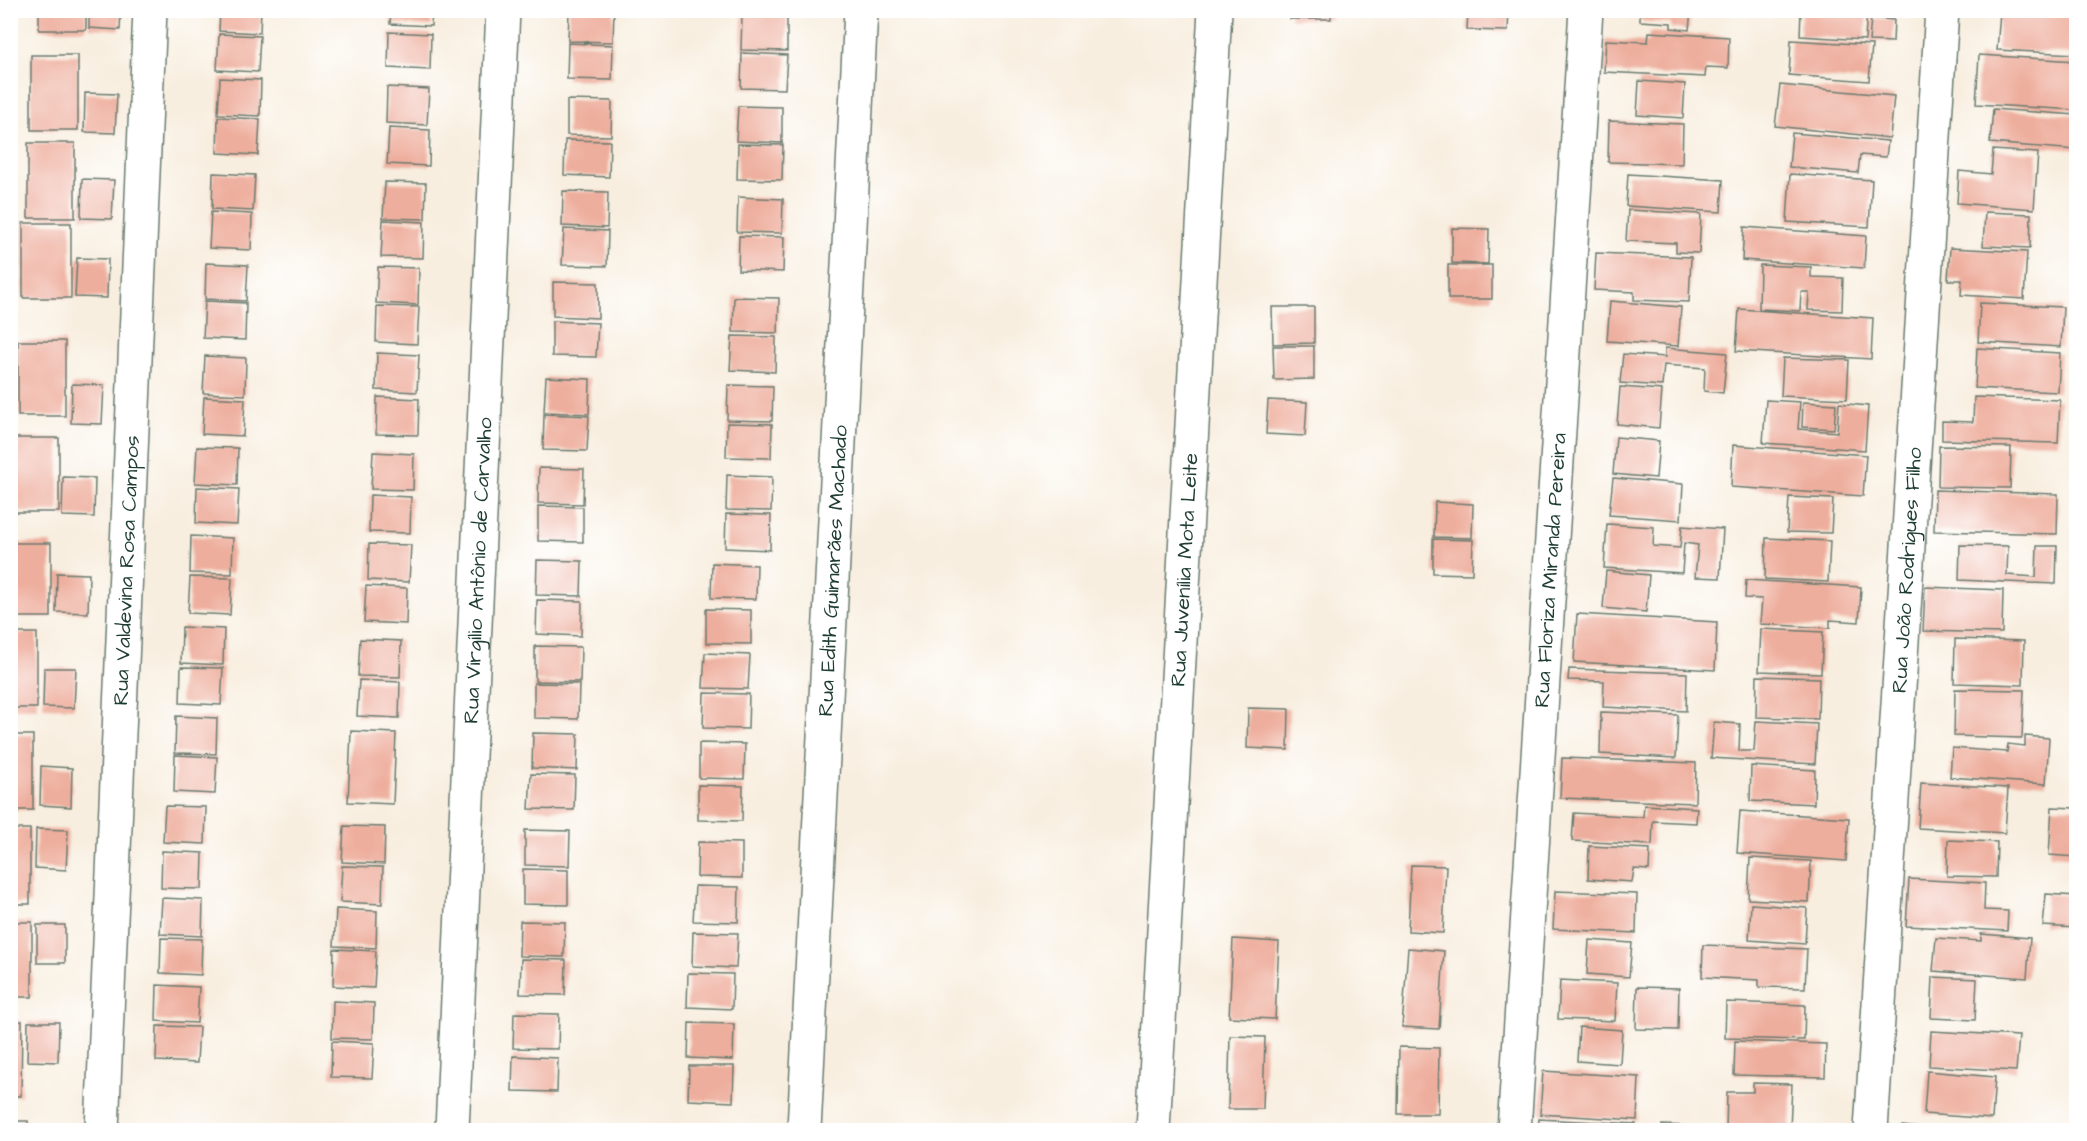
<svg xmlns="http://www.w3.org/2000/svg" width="2087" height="1141" font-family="'Architects Daughter',sans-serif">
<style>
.building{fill:#eeae9d}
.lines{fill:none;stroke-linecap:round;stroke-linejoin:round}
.minor-casing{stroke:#6b7b70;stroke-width:36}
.minor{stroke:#fff;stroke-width:33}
.labels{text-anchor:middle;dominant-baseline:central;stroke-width:5;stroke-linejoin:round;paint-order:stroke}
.street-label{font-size:21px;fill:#1f3d34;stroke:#fff}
</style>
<rect width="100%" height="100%" fill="#fff"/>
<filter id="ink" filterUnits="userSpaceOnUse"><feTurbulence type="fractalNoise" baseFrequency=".0167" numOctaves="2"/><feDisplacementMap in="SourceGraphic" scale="12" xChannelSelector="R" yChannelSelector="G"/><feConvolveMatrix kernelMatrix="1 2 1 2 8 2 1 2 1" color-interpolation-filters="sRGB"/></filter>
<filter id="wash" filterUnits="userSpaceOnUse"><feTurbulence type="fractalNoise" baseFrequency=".008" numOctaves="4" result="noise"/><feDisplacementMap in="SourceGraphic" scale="24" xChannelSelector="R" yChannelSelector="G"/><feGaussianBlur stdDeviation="1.35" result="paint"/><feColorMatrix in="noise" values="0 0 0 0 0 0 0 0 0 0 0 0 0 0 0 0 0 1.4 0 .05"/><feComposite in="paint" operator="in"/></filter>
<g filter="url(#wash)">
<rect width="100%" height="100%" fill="#f8eedf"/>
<g id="blocks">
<path class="building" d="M39 10H86V30H39Z
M89 10H121L120 30 89 28Z
M220 10H261L260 33 219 31Z
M391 10H432L431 26 390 24Z
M569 10H614L613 42 568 41Z
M1291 10H1331V19H1290Z
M1468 10H1509L1508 31 1467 30Z
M1640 10H1691L1689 30 1671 28V23L1640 21Z
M1801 10H1867L1865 40 1800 36Z
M2000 11 2076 15V54L1997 50Z
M742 14 787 16V51L741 50Z
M1871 18 1894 20 1893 42 1869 41Z
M389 32 431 34 430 70 388 68Z
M1649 32 1729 37 1728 68 1706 67 1705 77 1604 72 1606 40 1648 42Z
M219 34 260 36 258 72 217 70Z
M1791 40 1872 45 1869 81 1789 75Z
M568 43 613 45 612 80 567 79Z
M742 53 787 55 785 89 741 88Z
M31 55H78V130H31Z
M1979 55 2076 61V110L1976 104Z
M220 78 261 80 260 116 218 114Z
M1639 81 1685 84 1683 118 1637 115Z
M1780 85 1894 96 1890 138 1775 126Z
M387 87 429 89 427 125 386 123Z
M85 93 117 94 115 133 84 132Z
M567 100 612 101 611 136 567 135Z
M738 106 782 107V143L736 141Z
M1993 109 2076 115V150L1990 143Z
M218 117 260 119 258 155 217 153Z
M1609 121 1683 124 1682 164 1608 162Z
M389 128 430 130 429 166 387 164Z
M1792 133 1888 141 1886 157 1860 155 1858 173 1789 167Z
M565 140 610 141 609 177 564 175Z
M28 143H75V218H28Z
M738 144 783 145 782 180 737 179Z
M1993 150 2038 153 2034 209 1957 203 1959 171 1991 174Z
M213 173 255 175 253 211 212 209Z
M1628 174 1723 180 1721 212 1626 206Z
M1790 174 1872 180 1869 227 1787 222Z
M82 179 114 180 112 219 81 218Z
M385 182 426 183 425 219 383 218Z
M563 191 608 192 607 228 562 226Z
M738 197 783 199 782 233 737 232Z
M1628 210 1701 214 1699 253 1676 252V243L1626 241Z
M211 212 252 214 251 250 209 248Z
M1985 212 2031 214 2030 248 1983 246Z
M383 220 424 222 423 258 381 257Z
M23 223H71V298H23Z
M1744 227 1866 236 1864 268 1742 260Z
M1452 228 1489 229 1488 264 1452 263Z
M564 229 608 231 607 266 562 265Z
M739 236 784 237 783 272 738 270Z
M1950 248 2027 252 2024 299 1961 295 1962 280H1948Z
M1596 253 1691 257 1689 302 1634 300V292L1594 290Z
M77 258 108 259 107 298 75 297Z
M206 263 248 265 246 301 205 299Z
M1448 265H1492V299H1448Z
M1760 265 1811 267V277L1843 278 1842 311 1808 310 1809 292H1801L1800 311 1759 309Z
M378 267 419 268 418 305 376 303Z
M553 282 598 283V318L553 316Z
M734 297 779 298 778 333 733 332Z
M205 301 246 303 245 340 203 338Z
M1610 301 1681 307 1678 346 1607 341Z
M1980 303 2063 307 2061 347 1978 342Z
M377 306 419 307 417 344 376 342Z
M1272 307H1314V343L1273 344Z
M1739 309 1873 318 1871 359 1736 351Z
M552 321 598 323 596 357 552 356Z
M732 336 776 337 775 372 730 370Z
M18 341H65V416H18Z
M1273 346H1314V379L1274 380Z
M1665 348 1727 353 1723 393 1704 391 1705 368 1664 365 1662 386 1620 383 1623 354 1665 357Z
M1977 348 2060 353 2058 392 1975 388Z
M377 353 419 355 417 392 376 390Z
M205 356 246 358 245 395 203 393Z
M1783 358 1849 360 1847 399 1781 396Z
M546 377 590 379 589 414 544 412Z
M72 384 104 385 102 424 71 423Z
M728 385 773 386 772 421 727 420Z
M1620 387 1662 390 1659 428 1617 424Z
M204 397 245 399 243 436 202 434Z
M377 397 419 399 418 435 376 434Z
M1974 397 2060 400 2058 443 1942 440V421L1973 422Z
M1268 400 1307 402 1305 436 1266 434Z
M1766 400 1800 402 1798 429 1837 432 1839 403 1868 406 1865 450 1763 443Z
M1803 402 1836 404 1834 429 1802 427Z
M544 414 589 416 587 451 543 450Z
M727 423 772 424 771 458 726 457Z
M1616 437 1659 441 1656 478 1613 474Z
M11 438H59V512H11Z
M1733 445 1866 455 1863 496 1731 487Z
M1939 446 2011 447 2010 488 1938 487Z
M197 447 238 448 237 485 195 483Z
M373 452 414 454 413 490 371 489Z
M539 468 584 469 583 504 538 503Z
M727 475 772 477 771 511 726 510Z
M63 477 95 478 94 517 62 516Z
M1613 478 1683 484 1681 520 1609 515Z
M197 487 239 489 237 525 196 523Z
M1935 490 2058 494 2057 534 1934 531Z
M370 495 411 497 410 533 369 532Z
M1789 497 1833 499 1831 533 1787 532Z
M1435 502 1473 504 1472 538 1434 537Z
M538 506 583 507V542L538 541Z
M726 514 771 515 770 550 725 548Z
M1607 524 1654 527 1653 546 1680 548 1682 526 1723 529 1720 578 1695 577 1698 545 1684 543 1682 573 1604 568Z
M191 536 233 538 232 574 190 573Z
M1766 538 1830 541 1828 582 1765 579Z
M1433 539 1473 540 1472 574 1433 573Z
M10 543H51V617H10Z
M369 544 411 545 409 582 368 580Z
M1960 545 2008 546 2007 575 2036 577 2037 546H2057L2056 584 1959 580Z
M537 560 582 561 581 596 536 595Z
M712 563 757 565 756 599 711 598Z
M1606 571 1649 575 1646 612 1603 608Z
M57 573 89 574 88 613 56 612Z
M190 577 232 578 230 615 188 613Z
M1746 580 1861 587 1859 622 1830 620V628L1760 624 1762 599 1745 598Z
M366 586 407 588 406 624 364 622Z
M1925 587 2003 590 2002 633 1923 631Z
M537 600 582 601 581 636 536 634Z
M706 609 751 610V644L706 643Z
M1577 614 1717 622 1715 670 1574 662Z
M182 627 224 629 223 665 181 663Z
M1761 629 1823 632 1821 673 1759 671Z
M10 633H37V708H10Z
M360 639 401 641 400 677 358 676Z
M1955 639 2024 641 2023 685 1954 683Z
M535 646 581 647 580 682 535 681Z
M705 653 750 655 748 689 703 688Z
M181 667 223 668 221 705 180 703Z
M44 668H76L74 708 43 707Z
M1569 669 1687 673 1686 711 1603 707 1604 681 1568 680Z
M1757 676 1819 678 1818 719 1756 717Z
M359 680 400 682 399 718 357 716Z
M534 683 579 684 578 719 534 718Z
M1955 689 2024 690 2022 738 1954 736Z
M704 693 749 694 748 729 703 728Z
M1248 708 1289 709 1288 750 1247 748Z
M1601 712 1678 715 1676 758 1600 754Z
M176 716 217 718 216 754 175 753Z
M1756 721 1817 724 1815 764 1711 758 1714 722 1740 724 1739 751H1754Z
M351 731 396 733 393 804 348 802Z
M533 733 578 734 577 770 532 768Z
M10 735H33V810H10Z
M2025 736 2049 738 2046 784 1950 777 1952 748 2007 752 2008 744 2025 746Z
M699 743 745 744 744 779 699 778Z
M175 755 217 757 215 794 174 792Z
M1562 758 1696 763 1695 803 1560 798Z
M41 766 72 768 71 807 40 805Z
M1751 766 1815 770 1814 804 1750 801Z
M531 774 575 775 574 810 529 809Z
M1921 783 2008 788 2005 833 1918 828Z
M698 785 743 786 742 821 698 820Z
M1644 805 1697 808 1696 823 1653 821 1652 845 1572 841 1574 813 1643 817Z
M165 806 206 807 205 844 163 842Z
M2052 807 2076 808V857L2049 855Z
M1740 811 1849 818 1846 861 1737 853Z
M344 826 385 827 384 864 342 862Z
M10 829H30V904H10Z
M36 829 68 830 66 870 35 868Z
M525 830 570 831 569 866 525 865Z
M1948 840 1997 842 1996 877 1947 876Z
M698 842 742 843V878L697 877Z
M1589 846 1650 849 1649 870 1634 869 1632 882 1588 879Z
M162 851 203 853 202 889 161 888Z
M1750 858 1811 861 1809 902 1748 899Z
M1411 865 1446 866 1443 933 1408 931Z
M342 866 383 867 382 904 340 902Z
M523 869 568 870V905L523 904Z
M2073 871H2076V893H2072Z
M1909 879 1985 883 1984 910 2008 911 2007 931 1906 926Z
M695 886 739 887 738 922 693 921Z
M1555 891 1637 894 1636 933 1553 929Z
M2046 894 2076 896V928L2043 926Z
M162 898 203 900 202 936 160 934Z
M1751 904 1807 908 1805 944 1749 940Z
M336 909 377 911 376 948 334 946Z
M520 921 565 922 564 957 519 956Z
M10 922H32V997H10Z
M37 925H65V963H37Z
M693 932 738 933 736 968 692 966Z
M1981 934 2030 938 2027 978 1933 971 1936 938 1981 941Z
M161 938 202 939 201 975 160 973Z
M1233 939 1279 942 1275 1019 1229 1017Z
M1589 940 1632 943 1629 977 1587 974Z
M1703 945 1807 949 1805 988 1759 987V980L1702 977Z
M1408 948 1444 951 1439 1029 1402 1027Z
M334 949 376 951 374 988 333 986Z
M521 959 566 960 565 995 520 994Z
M688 973 733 974 732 1009 687 1007Z
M1933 977 1977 979 1975 1020 1931 1018Z
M1560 980 1617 983 1615 1021 1558 1019Z
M157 985 199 987 197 1023 156 1021Z
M1637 987 1679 988 1678 1030 1636 1029Z
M333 1001 374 1003 373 1039 332 1038Z
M1726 1002 1805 1005 1804 1040 1725 1038Z
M514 1013 559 1014 558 1049 513 1048Z
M10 1021H22L21 1096H10Z
M28 1022H59L58 1062 27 1061Z
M689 1023 734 1024 733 1060 688 1058Z
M157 1026 199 1027 197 1063 156 1061Z
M1579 1027 1622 1030 1620 1064 1577 1061Z
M1931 1031 2019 1036 2016 1071 1929 1066Z
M1230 1036 1265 1037 1263 1109H1228Z
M332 1041 374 1043 372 1078 331 1077Z
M1735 1041 1826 1044 1825 1077 1734 1075Z
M1399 1047 1439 1048 1438 1114H1398Z
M513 1056 558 1058 557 1092 512 1091Z
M689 1066H734L733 1102 688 1100Z
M1543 1071 1639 1077 1637 1120 1540 1114Z
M1927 1071 1995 1077 1992 1119 1924 1114Z
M1753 1083 1792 1084 1790 1130H1726L1727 1092H1753Z
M1539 1119 1636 1124V1130H1538Z
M10 1121H28V1130H10Z
M1662 1125 1687 1126V1130H1662Z
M1902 1126 1930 1129V1130H1901Z"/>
</g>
</g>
<g filter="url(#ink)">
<use href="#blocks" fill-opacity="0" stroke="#6b7b70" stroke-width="1.5"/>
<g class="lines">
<g class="minor-casing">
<g id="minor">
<path id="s1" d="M102 1130 150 10"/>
<path id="s2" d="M452 1130 503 10"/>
<path id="s3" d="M804 1130 861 10"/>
<path id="s4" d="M1153 1130 1215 10"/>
<path id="s5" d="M1514 1130 1586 10"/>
<path id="s6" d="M1871 1130 1942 10"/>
</g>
</g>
<use href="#minor" class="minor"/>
</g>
</g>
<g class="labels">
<g class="street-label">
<text stroke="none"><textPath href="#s1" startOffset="560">Rua Valdevina Rosa Campos</textPath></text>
<text stroke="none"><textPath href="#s2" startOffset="560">Rua Virgílio Antônio de Carvalho</textPath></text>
<text stroke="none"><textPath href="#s3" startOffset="560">Rua Edith Guimarães Machado</textPath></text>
<text stroke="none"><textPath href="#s4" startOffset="561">Rua Juvenília Mota Leite</textPath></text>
<text stroke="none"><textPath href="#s5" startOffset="561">Rua Floriza Miranda Pereira</textPath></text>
<text stroke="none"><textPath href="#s6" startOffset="561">Rua João Rodrigues Filho</textPath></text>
</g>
</g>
<rect width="2087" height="1141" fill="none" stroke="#fff" stroke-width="36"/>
</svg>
